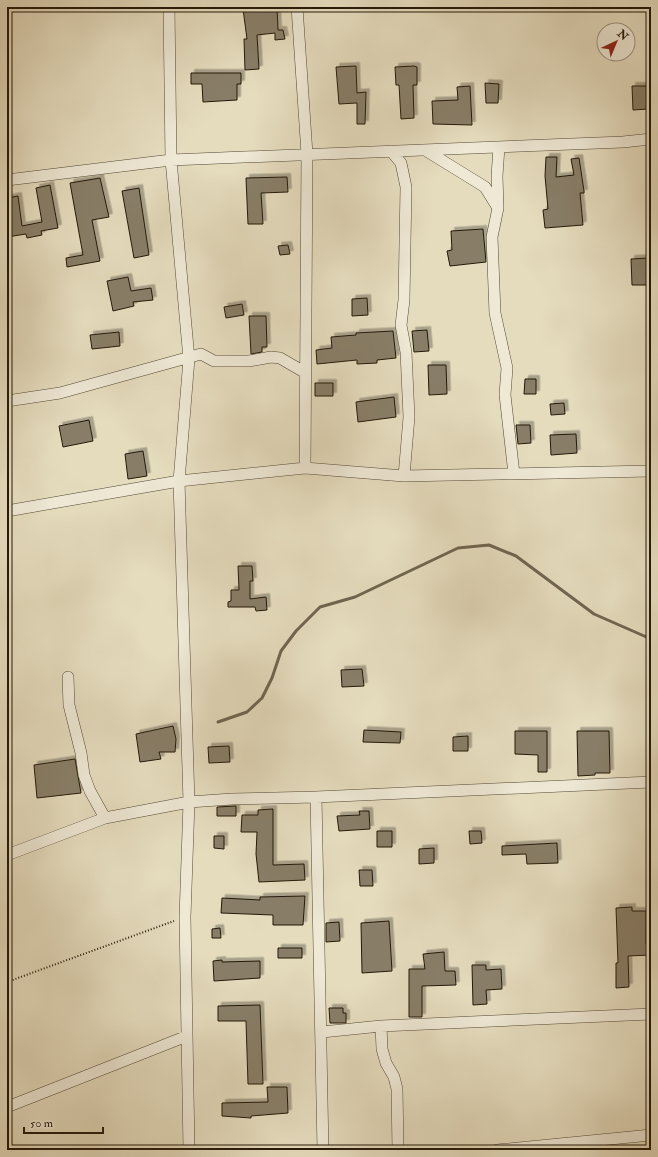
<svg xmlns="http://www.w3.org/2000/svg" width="658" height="1157" font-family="'IM FELL Double Pica',serif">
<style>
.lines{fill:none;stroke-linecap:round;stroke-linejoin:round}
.stream{stroke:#706550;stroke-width:3}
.building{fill:#887e67;stroke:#241809;filter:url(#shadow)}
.minor-casing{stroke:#544936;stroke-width:12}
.path{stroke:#241809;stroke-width:2;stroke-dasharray:1 2;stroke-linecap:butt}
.minor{stroke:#eee8d5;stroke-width:11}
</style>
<defs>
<filter id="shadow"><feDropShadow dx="3.5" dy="-3.5" stdDeviation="0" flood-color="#0004"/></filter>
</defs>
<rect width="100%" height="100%" fill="#e5dcbe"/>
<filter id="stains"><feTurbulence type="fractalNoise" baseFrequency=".005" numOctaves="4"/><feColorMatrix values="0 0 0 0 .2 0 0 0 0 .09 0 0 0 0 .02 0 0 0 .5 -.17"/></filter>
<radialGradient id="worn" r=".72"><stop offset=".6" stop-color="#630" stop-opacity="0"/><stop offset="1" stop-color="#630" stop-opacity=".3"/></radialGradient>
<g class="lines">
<path class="stream" d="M218 722 247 712 262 698 272 678 281 651 296 631 320 607 355 597 458 548 489 545 516 556 594 614 651 639"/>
</g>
<path class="building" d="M260 7H277L278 30H283L285 39 275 40V33L257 35 259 69 245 70 244 39H247L243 9Z
M356 66 357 93 366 92 365 124H357V103L339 104 336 67Z
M414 66 417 67V85H413L414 118 401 119 399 85H396L395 67Z
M191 73H241V84H237V100L203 102 202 84H191Z
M485 83 499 84 498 103H486Z
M470 86 472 125 433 124 432 101 458 100 457 87Z
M632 86H647L648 109 633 110Z
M546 157H557L556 177 574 175 571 159 579 158 584 191V193H580L583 225 545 228 543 210 548 209 545 176Z
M287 177 288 192 261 193 263 224H248L246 178Z
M100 178 109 217 92 220 100 261 67 267 66 258 83 255 70 183Z
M50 185 58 228 41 231 42 235 27 238 26 234 7 237V198L18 196 22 226 42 222 36 188Z
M139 188 149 255 134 258 122 191Z
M483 229 486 262 450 266 447 251 452 250 451 231Z
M288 245 290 254 280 255 278 246Z
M649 258 650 285H632L631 259Z
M128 277 131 291 151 288 153 300 133 302 134 306 113 311 107 281Z
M367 298 368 315 352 316V299Z
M242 304 244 315 226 318 224 307Z
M249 316H266L267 347H262V352L251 354Z
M427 330 429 351 414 352 412 331Z
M393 331 396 358 377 360V363L357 364V360L317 364 316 350 332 348 331 337 356 335V333Z
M119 332 120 346 92 349 90 335Z
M428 365H446L447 394 429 395Z
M525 379H536V394H524Z
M315 383H333V396H315Z
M394 397 396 417 358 422 356 402Z
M564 403 565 414 551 415 550 404Z
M89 420 93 441 63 447 59 426Z
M516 425H530L531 443 518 444Z
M576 434 577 453 551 455 550 435Z
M143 451 147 476 128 479 125 454Z
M238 566H252L253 581H250V599L266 597 267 610 256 611 255 607H228V602L231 601V590H239Z
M362 669 364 686 342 687 341 670Z
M173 726 176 739 175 752H159L161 759 140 762 136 734Z
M364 730 401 732 400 743 363 742Z
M515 731H547V772H538V755L515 754Z
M577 731H609L610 773H595V775L578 776Z
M468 736V751H453V737Z
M229 746 230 762 209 763 208 747Z
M75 759 81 793 37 798 34 765Z
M236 806V816H217V807Z
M273 809V865L304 864 305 880 259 882 256 854 257 832H241L242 815H258V810Z
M359 811H369L370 829 339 831 337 816 360 815Z
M377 831H392V847H377Z
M469 831H481L482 843 470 844Z
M214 836H224V849L214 848Z
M557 843 558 863 527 864 526 854 502 855V846Z
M434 848V863L419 864V849Z
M359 870H372L373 886H360Z
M305 896 303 925H273V915L221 913 222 898 260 900V897Z
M632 907V911H646V944L651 943V955L628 956 629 987 616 988V963H618L616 908Z
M389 921 392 971 362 973 361 923Z
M339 922 340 941 326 942V923Z
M220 928 221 938H212V929Z
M278 948H302V958H278Z
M444 952 445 971H455L456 985 422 986V1017H409V969H425L423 954Z
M222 960V962L260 961V978L214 981 213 961Z
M472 965H486V970L501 969 502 989 486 990 487 1004 473 1005Z
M260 1005 263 1084H248L246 1021H218V1006Z
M329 1008H343V1013H346V1023H330Z
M267 1087H287L288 1113 251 1116V1118L222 1116V1103L268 1102Z"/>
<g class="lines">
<g class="minor-casing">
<path id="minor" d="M169 7 171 160 189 359 179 481 189 802 185 917 189 1150
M297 7 307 154 305 468
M499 147 497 176 498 208 492 237 495 313 507 368 505 395 514 474
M425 150 485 187 498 208
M391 151 401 163 406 187 404 300 401 325 406 352 409 417 404 476
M7 180 171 160 623 142 651 139
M7 401 60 393 201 354 214 361H249L271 357 280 358 306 373
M7 511 179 481 305 468 404 476 651 471
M68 677 69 705 81 753 84 775 90 791 105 818
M316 797 651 782
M7 855 105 818 189 802 232 799 316 797 323 1150
M381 1026 382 1049 386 1063 394 1077 397 1089 398 1150
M322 1032 381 1026 651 1014
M7 1107 187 1036
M497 1150 651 1135"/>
</g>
<path class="path" d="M7 982 174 921"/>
<use href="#minor" class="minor"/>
</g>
<rect width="658" height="1157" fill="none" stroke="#e5dcbe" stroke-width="24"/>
<rect x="8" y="8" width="642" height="1141" fill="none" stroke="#241809" stroke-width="2"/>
<rect x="12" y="12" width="634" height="1133" fill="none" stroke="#241809"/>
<g transform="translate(616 42) rotate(44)"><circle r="19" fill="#eee8d5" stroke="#9d9583"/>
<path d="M0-3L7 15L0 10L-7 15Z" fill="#8f2418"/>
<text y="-6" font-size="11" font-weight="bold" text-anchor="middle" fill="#241809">N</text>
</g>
<path d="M24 1127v6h79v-6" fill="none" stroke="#241809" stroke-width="2"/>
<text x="30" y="1127" font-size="12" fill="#241809" stroke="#eee8d5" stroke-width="3" paint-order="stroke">50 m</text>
<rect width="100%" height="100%" filter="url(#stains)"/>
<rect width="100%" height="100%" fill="url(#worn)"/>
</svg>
